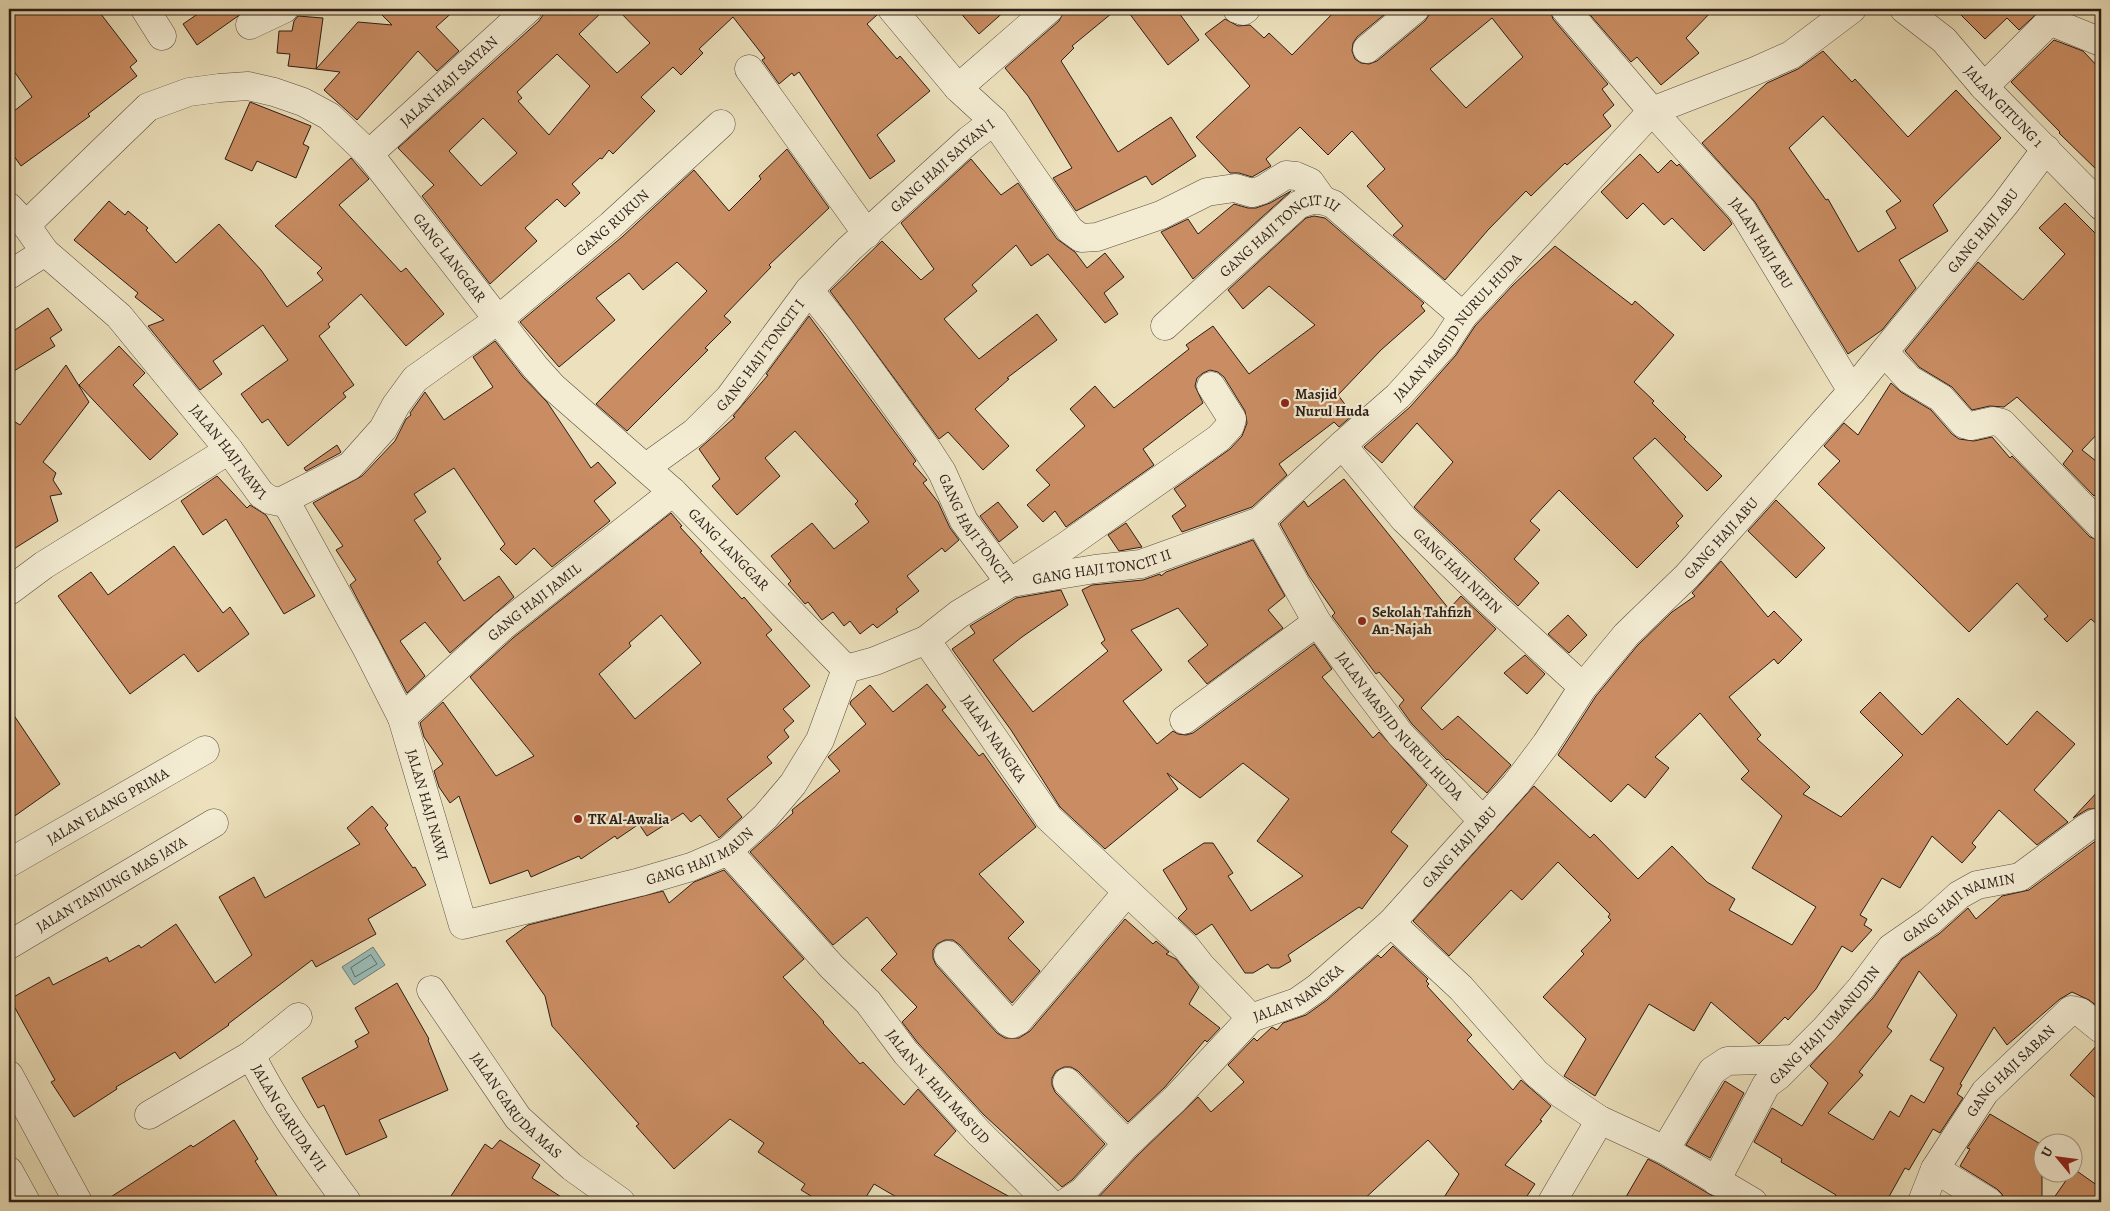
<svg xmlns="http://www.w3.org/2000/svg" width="2110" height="1211" font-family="Alegreya,serif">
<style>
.water{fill:#9abcb7;stroke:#6e7c77}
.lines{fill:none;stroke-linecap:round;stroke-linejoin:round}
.shore{stroke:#626c67;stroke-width:1}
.building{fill:#ca8d63;stroke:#2b1d17;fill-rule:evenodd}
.minor-casing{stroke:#5b4e40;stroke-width:29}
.minor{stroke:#f3ecd3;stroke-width:28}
.poi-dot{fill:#8f2418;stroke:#f3ecd3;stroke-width:2}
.labels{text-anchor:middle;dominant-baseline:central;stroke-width:4.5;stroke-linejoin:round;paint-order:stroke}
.street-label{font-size:15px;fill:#2b1d17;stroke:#f3ecd3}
.poi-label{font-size:15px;font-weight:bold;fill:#2b1d17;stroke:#f3ecd3;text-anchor:start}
</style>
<rect width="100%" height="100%" fill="#ece1bc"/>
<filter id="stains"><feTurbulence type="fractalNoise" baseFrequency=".004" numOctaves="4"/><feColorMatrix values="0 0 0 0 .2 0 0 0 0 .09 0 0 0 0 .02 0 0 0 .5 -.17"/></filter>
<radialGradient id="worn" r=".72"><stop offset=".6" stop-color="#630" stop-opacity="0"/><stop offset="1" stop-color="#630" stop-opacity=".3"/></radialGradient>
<path class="water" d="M373 947 385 965 354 985 342 967Z"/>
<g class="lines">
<path class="shore" d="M371 955 377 964 355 977 351 968Z"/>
</g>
<path class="building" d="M9 9H97L137 61 130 67 137 76 88 114 90 116 21 166 9 149V115L32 97 9 64Z
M205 9H248L197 45 183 24Z
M376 9H456L436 27 459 51 437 71 418 51 357 120 324 90 340 72 316 69 358 22 392 25Z
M547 9H605L579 34 617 73 650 43 617 9H877L878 14 867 24 897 59 900 56 930 91 877 135 895 161 870 179 799 72 794 76 792 73 779 84 762 60 765 58 733 17 699 49 703 53 681 75 673 67 641 97 655 111 613 154 609 150 602 159 600 158 572 184 580 193 565 207 557 199 525 228 537 241 490 284 422 196 434 185 398 148 539 21ZM557 54 590 86 549 135 518 101 522 98 517 92ZM483 118 517 153 481 186 449 151Z
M957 9H1007L979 34Z
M1065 9H1117L1072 46 1074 48 1061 61 1118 152 1171 117 1196 156 1152 185 1146 176 1076 211 1053 178 1072 168 1028 96 1005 68 1059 21Z
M1126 9H1176L1199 40 1168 65Z
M1337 9H1391L1357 37 1353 43 1352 51 1355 59 1361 63 1369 64 1377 61 1425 21 1429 15 1430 9H1550L1553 19 1608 84 1602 89 1614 105 1603 115 1611 126 1567 165 1565 163 1531 196 1526 191 1488 230 1445 280 1393 235 1403 226 1367 186 1385 169 1352 131 1328 155 1300 127 1266 159 1271 166 1252 177 1239 173H1230L1196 137 1250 86 1205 34 1225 19 1238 26 1250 25 1264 38 1269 33 1292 55ZM1492 18 1523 57 1466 108 1430 69Z
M1585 9H1714L1686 38 1699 53 1661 85 1637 57 1631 62Z
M1955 9H2042L2019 30 2007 18 1985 39Z
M298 16 323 18 316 69 288 66 290 54 277 53 279 31H292L294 21Z
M2054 40 2083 51 2101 70V174L2059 133 2060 132 2011 82Z
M1823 51 1852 82 1855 79 1908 137 1956 90 2001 138 1933 205 1948 231 1899 260 1916 288 1882 330 1848 354 1755 202 1702 143 1767 83 1798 69ZM1823 116 1901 201 1886 211 1896 228 1858 252 1828 199 1826 200 1789 148Z
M250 102 311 126 303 144 309 147 296 178 257 161 252 171 225 159Z
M787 149 829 208 769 265 771 267 724 316 731 322 705 348 708 350 627 431 596 404 707 291 677 262 643 290 629 273 596 298 615 320 559 367 520 322 622 237 694 170 729 211 761 179 759 176Z
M1640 154 1658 173 1671 160 1677 166 1679 164 1729 219 1732 224 1704 251 1672 218 1664 225 1643 203 1627 219 1601 192Z
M351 158 369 179 339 205 401 272 406 268 444 314 406 346 361 294 328 324 330 327 319 336 354 385 343 393 346 397 288 446 268 419 262 423 241 394 288 360 263 325 213 361 222 374 200 390 148 326 164 320 135 297 138 293 74 240 109 201 125 215 128 211 148 228 146 230 176 263 219 224 261 270 287 307 323 280 317 273 322 268 275 226Z
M971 159 1001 195 1018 183 1057 239 1075 252 1087 268 1105 253 1124 277 1104 293 1118 314 1105 323 1048 254 1031 266 1016 245 972 285 977 291 944 319 979 359 1037 314 1057 340 1007 378 1009 379 975 409 1009 446 983 470 948 432 939 439 830 291 882 241 921 280 934 269 901 223Z
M1291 191 1193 279 1161 232 1188 219 1198 234 1234 204 1248 208H1256L1270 203Z
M2065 203 2101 239V430L2082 450 2101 465V487L2094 496 2063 464 2073 451 2017 397 2004 407 1990 406 1972 410 1952 387 1919 367 1905 351 1978 262 2023 300 2065 254 2039 228Z
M1314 216 1325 218 1424 303 1421 306 1425 311 1381 350 1338 395 1353 415 1339 427 1334 422 1279 464 1287 475 1252 507 1182 532 1172 516 1186 506 1174 489 1230 449 1242 436 1247 423 1245 411 1224 377 1218 372 1210 370 1203 373 1197 378 1195 386 1203 403 1143 449 1154 465 1066 527 1055 511 1043 522 1027 505 1050 485 1036 470 1085 426 1070 409 1095 386 1114 408 1189 349 1186 345 1213 326 1249 374 1315 325 1269 286 1243 309 1228 290 1306 218Z
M1555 246 1632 305 1635 301 1674 335 1634 382 1654 401 1652 403 1686 437 1684 439 1722 476 1707 491 1655 438 1633 458 1683 516 1676 523 1679 526 1637 568 1559 490 1530 521 1540 530 1514 559 1539 583 1518 606 1414 507 1453 462 1417 423 1382 463 1364 447 1410 407 1456 355 1475 326 1513 285Z
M48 308 62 330 50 338 55 346 9 374V334Z
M809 316 914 458 916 461 913 464 927 480 923 483 938 502 950 528 959 540 945 552 942 548 907 576 919 591 896 609 898 612 877 628 873 624 860 634 850 621 844 626 833 612 822 620 808 602 805 604 788 584 791 581 771 556 812 523 834 549 869 522 855 504 858 501 795 431 765 458 780 476 737 515 712 486 720 479 699 449 735 417 733 416 768 375 766 374Z
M495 341 523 377 547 402 591 468 598 462 616 483 594 501 610 521 552 567 534 548 516 565 500 549 505 544 454 468 414 494 426 512 414 520 441 559 437 562 464 601 499 576 514 597 450 653 425 622 400 641 425 676 407 693 350 585 356 580 336 550 343 546 313 503 362 476 395 441 406 419 411 415 410 413 425 392 444 420 493 387 473 357Z
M119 346 145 373 133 385 178 434 150 460 79 385Z
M66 365 89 402 43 462 56 473 53 480 62 494 50 496 58 521 9 552V418L20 425Z
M1891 383 1901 392 1931 410 1952 434 1959 439 1974 441 1992 437 2010 458 2012 456 2090 537 2101 541V628L2091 619 2067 642 2044 619 2048 616 2017 583 1969 632 1818 484 1840 461 1824 446 1844 423 1858 435Z
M337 445 341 452 340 453 306 471 304 468Z
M217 476 247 508 250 505 266 515 315 596 284 614 226 519 203 535 181 501Z
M1344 479 1449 609 1461 596 1496 629 1421 708 1442 730 1458 716 1511 765 1487 793 1448 759 1447 760 1412 724 1399 706 1404 700 1379 672 1376 674 1332 616 1335 613 1309 576 1280 524 1304 501 1308 507Z
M1776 500 1825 548 1796 578 1748 531Z
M998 502 1018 527 999 542 980 516Z
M671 513 682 526 680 527 702 551 700 552 742 599 744 597 772 630 766 635 810 686 783 709 794 721 784 730 789 737 767 757 772 763 727 799 742 817 719 838 700 815 691 822 683 813 647 836 639 824 617 839 615 836 581 859 579 856 531 877 528 870 490 884 459 796 450 803 439 787 434 771 443 764 424 737 420 723 443 702 496 776 534 756 470 677 513 638ZM661 615 701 663 635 719 599 674 631 646 629 643Z
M1126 523 1142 547 1119 551 1108 535Z
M1253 540 1285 596 1268 610 1283 628 1207 684 1188 661 1208 645 1178 608 1131 630 1162 670 1123 701 1157 744 1173 731 1178 734 1186 735 1193 733 1314 644 1332 669 1322 677 1373 738 1379 732 1427 785 1391 832 1408 846 1362 909 1359 907 1288 955 1291 961 1279 968H1271L1268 964 1253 973H1245L1212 924 1196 935 1178 918 1187 909 1163 870 1204 843H1213L1233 873 1228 876 1251 911 1303 876 1257 841 1289 799 1243 763 1200 798 1167 773 1178 789 1105 849 1060 807 1011 730 952 649 975 633 970 626 1016 598 1061 590 1068 605 1022 637 993 660 1033 712 1108 651 1101 643 1105 640 1082 590 1092 585 1143 580 1160 574 1161 576 1166 572Z
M174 546 223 613 230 607 249 634 198 672 184 654 130 694 58 596 91 572 108 595Z
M1721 561 1768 617 1774 611 1802 640 1778 664 1774 659 1729 697 1761 735 1757 739 1810 787 1803 794 1841 817 1903 755 1860 712 1880 692 1922 735 1958 698 2007 745 2037 711 2075 744 2034 790 2068 822 2037 845 1999 810 1972 843 1976 847 1962 863 1932 836 1900 888 1882 878 1860 915 1867 919 1864 925 1872 930 1852 952 1842 946 1816 989 1788 1020 1785 1017 1759 1044 1711 1002 1694 1031 1649 1004 1595 1096 1564 1076 1586 1039 1543 997 1584 954 1581 951 1611 920 1608 917 1610 914 1558 862 1522 900 1511 890 1449 956 1413 921 1534 786 1590 838 1594 834 1638 879 1672 846 1707 882 1735 899 1729 910 1792 945 1816 907 1752 868 1782 816 1741 779 1749 771 1700 713 1655 757 1669 768 1645 798 1628 784 1611 802 1558 755 1596 696 1637 646 1672 612 1695 596 1692 593Z
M1568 615 1587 635 1569 653 1548 634Z
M1525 655 1545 674 1527 694 1504 673Z
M927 684 946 707 942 710 979 756 983 753 1036 827 979 874 1024 922 1008 938 1040 971 1012 1003 960 945 953 940H945L937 944 933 950V958L936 965 997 1033 1005 1038H1019L1030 1031 1125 919 1153 944 1156 941 1169 952 1166 954 1176 959 1199 987 1189 1004 1220 1028 1207 1042 1205 1040 1164 1088 1128 1122 1078 1071 1071 1067H1064L1056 1071 1052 1078V1085L1055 1092 1105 1144 1072 1180 1062 1187 984 1115 918 1043 902 1022 917 1007 881 970 897 954 867 917 833 945 750 852 793 813 792 810 840 771 828 757 866 724 850 704 851 701 870 685 893 712Z
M9 708 60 784 9 820Z
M2101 788V809H2088L2073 818Z
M372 806 388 825 385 828 413 868 415 867 426 885 368 919 376 934 316 967 312 960 228 1024 229 1025 180 1059 175 1052 116 1087 117 1089 74 1117 51 1082 55 1080 10 999 49 977 53 985 107 957 109 962 139 945 141 948 176 924 215 983 252 955 219 897 254 877 265 898 360 844 347 828Z
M2097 840H2101V1009L2089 1000 2072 992 2060 999 2007 1045 1994 1027 1960 1084 1962 1085 1957 1094 1963 1098 1940 1133 1933 1129 1909 1170 1905 1168 1886 1202H1832L1836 1195 1781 1162 1782 1159 1754 1142 1772 1108 1802 1126 1828 1083 1810 1066 1873 998 1902 959 1939 934 1968 908 1976 919 2002 896 2029 890ZM1919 971 1957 1015 1930 1060 1944 1068 1924 1103 1911 1095 1899 1117 1890 1111 1873 1140 1828 1113 1863 1075 1859 1072 1892 1031 1887 1027Z
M724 870 804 959 783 977 824 1022 823 1023 860 1064 863 1062 904 1105 918 1089 956 1131 934 1155 1019 1202H905L874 1184 863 1202H821L801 1190 805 1184 758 1152 764 1143 730 1119 674 1169 636 1126 639 1124 552 1026 545 996 506 941 528 925 663 891 669 903 694 882Z
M1393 946 1428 979 1426 981 1429 984 1427 986 1472 1035 1467 1040 1513 1090 1521 1080 1551 1106 1540 1120 1542 1121 1505 1165 1535 1184 1523 1202H1441L1459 1174 1428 1140 1361 1202H1094L1138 1155 1198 1097 1211 1112 1244 1082 1228 1065 1254 1038 1257 1041 1272 1027 1277 1030 1283 1023 1306 1015 1327 1000 1378 955 1381 958Z
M397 983 429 1039 428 1040 448 1090 379 1120 387 1137 346 1155 324 1105 318 1108 302 1078 358 1047 355 1041 369 1033 355 1008Z
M2098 1044H2101V1103L2070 1075Z
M1725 1081 1744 1093 1710 1158 1686 1145Z
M1990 1114 2042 1145V1202H2005L2002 1194 1997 1189 1960 1166 1970 1149 1967 1148Z
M234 1120 258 1159 255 1161 281 1202H103L191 1145 193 1147Z
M500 1140 540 1165 532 1178 569 1202H447L485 1144 492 1149Z
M1648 1159 1658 1164 1723 1202H1623Z
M2074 1169 2101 1188V1191L2093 1202H2051Z"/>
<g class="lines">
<g class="minor-casing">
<g id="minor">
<path d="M145 9 162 36"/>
<path d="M892 9 958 88 994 121 1070 230 1081 238 1097 237 1161 215 1207 192 1235 188 1252 193 1262 190 1286 175 1296 176 1310 182 1322 199"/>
<path d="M1237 9 1243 11 1246 9"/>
<path id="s1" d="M1565 9 1652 111 1742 210 1852 391"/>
<path id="s2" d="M1904 9 1944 40 1984 87 2101 206"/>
<path d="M250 25 284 9"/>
<path d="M1367 49 1415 9"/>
<path d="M749 69 867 234"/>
<path d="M1984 87 2047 24 2052 22 2101 42"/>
<path d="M958 88 1049 9"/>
<path id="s3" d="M369 154 528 9"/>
<path id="s4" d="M9 207 26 225 45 252 119 316 229 450 261 494 270 500 280 502 350 466 383 429 396 405 415 379 499 319 611 225 721 124"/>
<path id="s5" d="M26 225 148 107 189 92 219 88 248 86 274 92 303 102 329 116 369 154 535 367 553 387 673 492 846 669"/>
<path d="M9 275 45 252"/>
<path id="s6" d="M809 290 840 329 927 449 942 472 964 521 1010 583 1066 546 1219 438 1230 426 1232 419 1211 386"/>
<path id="s7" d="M1165 326 1298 205C1312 199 1319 198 1333 204L1463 316"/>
<path d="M1884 352 1909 379 1941 398 1964 424 1971 426 1993 421 2002 423 2101 526"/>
<path id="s8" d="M1342 445 1404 519 1489 601 1583 687"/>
<path id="s9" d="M648 469 656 460 695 432 729 398 809 290 849 249 969 140 994 121"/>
<path id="s10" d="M285 500 366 647 402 718 463 925 640 882 691 867 728 851 765 817 793 784 820 740 846 669"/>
<path id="s11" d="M1260 521 1317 622 1362 684 1400 734 1483 821"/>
<path d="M9 591 44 565 229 450"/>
<path id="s12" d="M926 640 959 614 1010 583 1095 569 1141 564 1260 521 1342 445 1398 396 1444 345 1463 316 1652 111 1755 71 1791 55 1852 9"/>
<path id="s13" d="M846 669 875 661 926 640 1049 818 1186 947 1201 966 1251 1018"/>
<path id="s14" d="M402 718 503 626 673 492"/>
<path d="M1184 720 1317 622"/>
<path id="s15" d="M728 851 832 967 868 1002 906 1053 979 1133 1049 1202"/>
<path id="s16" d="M9 863 205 750"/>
<path id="s17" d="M1391 923 1516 784 1546 744 1583 687 1626 635 1687 576 1852 391 2005 204 2046 149"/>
<path id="s18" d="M9 945 214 823"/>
<path d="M948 955 1008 1022 1012 1024 1018 1021 1127 892"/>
<path id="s19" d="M431 990 518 1118 572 1167 621 1202"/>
<path id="s20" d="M1251 1018 1297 1002 1317 988 1391 923 1461 988 1536 1073 1561 1094 1600 1120 1665 1150 1753 1202"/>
<path d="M251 1055 298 1017"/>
<path d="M9 1075 78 1202"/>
<path d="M1067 1082 1127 1144"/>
<path id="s21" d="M149 1115 251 1055C277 1108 312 1154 347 1202"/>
<path d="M1665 1150 1712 1071 1727 1061 1794 1059"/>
<path d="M1935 1169 1989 1202"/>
<path d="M9 1171 26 1202"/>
<path id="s22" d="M1716 1181 1766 1085 1778 1076 1825 1029 1861 988 1891 948 1930 921 1959 895 1977 885 2020 877 2086 828 2095 823 2101 825"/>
<path d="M1067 1202 1082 1192 1127 1144 1175 1099 1251 1018"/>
<path d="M1552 1202 1600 1120"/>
<path id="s23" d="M1922 1202 1935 1169 1985 1092 2071 1010 2080 1012 2101 1029"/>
</g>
</g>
<use href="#minor" class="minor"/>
</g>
<g class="poi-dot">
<circle cx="1285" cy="403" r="5"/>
<circle cx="1362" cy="621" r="5"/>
<circle cx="578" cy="819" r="5"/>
</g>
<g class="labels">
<g class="street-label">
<text stroke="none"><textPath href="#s3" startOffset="108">JALAN HAJI SAIYAN</textPath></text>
<text stroke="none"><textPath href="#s2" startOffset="140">JALAN GITUNG 1</textPath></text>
<text stroke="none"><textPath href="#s9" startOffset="425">GANG HAJI SAIYAN I</textPath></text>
<text stroke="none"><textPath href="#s4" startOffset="844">GANG RUKUN</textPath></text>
<text stroke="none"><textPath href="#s17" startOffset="912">GANG HAJI ABU</textPath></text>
<text stroke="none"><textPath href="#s1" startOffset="306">JALAN HAJI ABU</textPath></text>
<text stroke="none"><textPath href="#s7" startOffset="150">GANG HAJI TONCIT III</textPath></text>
<text stroke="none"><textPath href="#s5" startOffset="546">GANG LANGGAR</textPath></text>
<text stroke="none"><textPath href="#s12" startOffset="638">JALAN MASJID NURUL HUDA</textPath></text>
<text stroke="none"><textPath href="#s9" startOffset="161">GANG HAJI TONCIT I</textPath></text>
<text stroke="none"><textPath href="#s4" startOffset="330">JALAN HAJI NAWI</textPath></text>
<text stroke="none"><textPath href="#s6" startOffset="292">GANG HAJI TONCIT</textPath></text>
<text stroke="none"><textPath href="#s17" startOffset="508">GANG HAJI ABU</textPath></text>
<text stroke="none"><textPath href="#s5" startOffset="951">GANG LANGGAR</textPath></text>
<text stroke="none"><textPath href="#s12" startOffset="195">GANG HAJI TONCIT II</textPath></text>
<text stroke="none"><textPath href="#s8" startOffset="171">GANG HAJI NIPIN</textPath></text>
<text stroke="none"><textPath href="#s14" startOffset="176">GANG HAJI JAMIL</textPath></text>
<text stroke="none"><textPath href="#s11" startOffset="249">JALAN MASJID NURUL HUDA</textPath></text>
<text stroke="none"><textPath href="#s13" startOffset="205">JALAN NANGKA</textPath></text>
<text stroke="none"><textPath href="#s10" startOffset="338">JALAN HAJI NAWI</textPath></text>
<text stroke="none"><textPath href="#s16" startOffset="114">JALAN ELANG PRIMA</textPath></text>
<text stroke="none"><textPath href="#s17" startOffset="102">GANG HAJI ABU</textPath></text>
<text stroke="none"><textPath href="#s10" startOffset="711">GANG HAJI MAUN</textPath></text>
<text stroke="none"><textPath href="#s18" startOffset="119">JALAN TANJUNG MAS JAYA</textPath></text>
<text stroke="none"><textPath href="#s22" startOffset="375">GANG HAJI NAIMIN</textPath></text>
<text stroke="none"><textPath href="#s20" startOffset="54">JALAN NANGKA</textPath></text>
<text stroke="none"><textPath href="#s22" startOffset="192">GANG HAJI UMANUDIN</textPath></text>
<text stroke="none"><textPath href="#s23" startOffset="160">GANG HAJI SABAN</textPath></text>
<text stroke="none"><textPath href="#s15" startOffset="316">JALAN N. HAJI MAS'UD</textPath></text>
<text stroke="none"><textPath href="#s19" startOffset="144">JALAN GARUDA MAS</textPath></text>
<text stroke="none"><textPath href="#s21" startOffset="192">JALAN GARUDA VII</textPath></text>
</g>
<g class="poi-label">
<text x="1295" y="394">Masjid<tspan x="1295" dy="17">Nurul Huda</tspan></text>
<text x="1372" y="612">Sekolah Tahfizh<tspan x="1372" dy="17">An-Najah</tspan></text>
<text x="588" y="819">TK Al-Awalia</text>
</g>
</g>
<rect width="2110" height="1211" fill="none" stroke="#ece1bc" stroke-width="30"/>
<rect x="10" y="10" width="2090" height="1191" fill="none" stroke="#2b1d17" stroke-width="2.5"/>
<rect x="15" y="15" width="2080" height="1181" fill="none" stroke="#2b1d17"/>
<g transform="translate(2058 1158) rotate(299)"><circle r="24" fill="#f3ecd3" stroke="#a39988"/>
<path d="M0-4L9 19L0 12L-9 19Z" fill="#8f2418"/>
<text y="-8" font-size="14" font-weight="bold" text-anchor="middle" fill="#2b1d17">U</text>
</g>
<rect width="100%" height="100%" filter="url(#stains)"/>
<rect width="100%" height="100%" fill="url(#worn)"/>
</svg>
